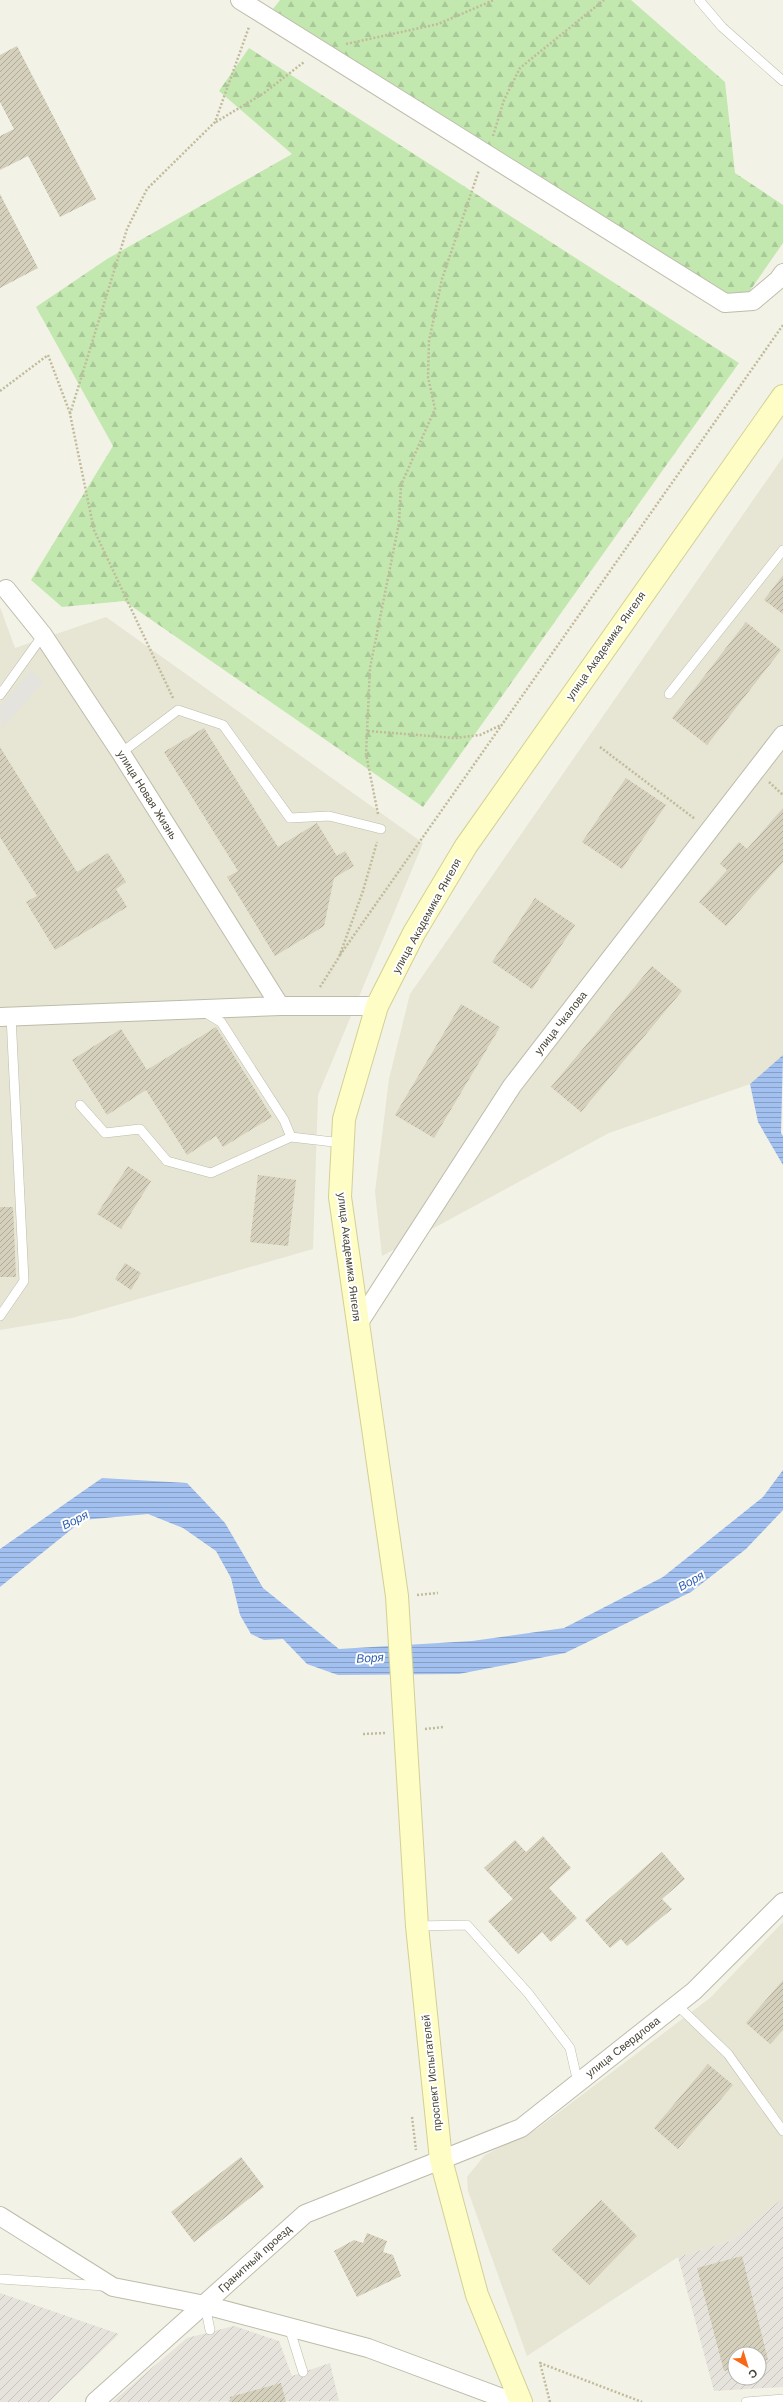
<svg xmlns="http://www.w3.org/2000/svg" width="783" height="2402" font-family="'Work Sans',sans-serif">
<style>
.residential{fill:#e7e5d4}
.industrial{fill:url(#industrial-furrows);fill-rule:evenodd}
.forest{fill:url(#forest-firs)}
.parking{fill:#e4e3de}
.water{fill:url(#water-rules)}
.building{fill:url(#building-hatch)}
.lines{fill:none;stroke-linecap:round;stroke-linejoin:round}
.service-casing{stroke:#bebca9;stroke-width:10}
.minor-casing{stroke:#bebca9;stroke-width:20}
.secondary-casing{stroke:#d3d096;stroke-width:24}
.path{stroke:#c0bb9a;stroke-width:2.5;stroke-dasharray:2 2;stroke-linecap:butt}
.service{stroke:#fff;stroke-width:9}
.minor{stroke:#fff;stroke-width:18}
.secondary{stroke:#fefdc5;stroke-width:22}
.labels{text-anchor:middle;dominant-baseline:central;stroke-width:4;stroke-linejoin:round;paint-order:stroke}
.street-label{font-size:11px;fill:#464335;stroke:#fff}
.water-label{font-size:12px;font-style:italic;fill:#2e5fb2;stroke:#fff}
</style>
<defs>
<pattern id="industrial-furrows" width="10" height="10" patternUnits="userSpaceOnUse"><rect width="10" height="10" fill="#e5e3db"/><path d="M-1 1l2-2M0 10L10 0M9 11l2-2" fill="none" stroke="#c6c4bd"/></pattern>
<pattern id="forest-firs" width="22" height="20" patternUnits="userSpaceOnUse"><rect width="22" height="20" fill="#c2e8af"/><path d="M5 1l3.5 6h-7zM16 11l3.5 6h-7z" fill="#a8c897"/></pattern>
<pattern id="water-rules" width="6" height="5" patternUnits="userSpaceOnUse"><rect width="6" height="5" fill="#a2c0f0"/><path d="M0 2.5h6" fill="none" stroke="#869ec3"/></pattern>
<pattern id="building-hatch" width="6" height="6" patternUnits="userSpaceOnUse"><rect width="6" height="6" fill="#d5d0bb"/><path d="M-1 1l2-2M0 6l6-6M5 7l2-2" fill="none" stroke="#afaa99"/></pattern>
</defs>
<rect width="100%" height="100%" fill="#f3f2e6"/>
<path class="residential" d="M783 457V1055L750 1084 609 1133 382 1256 375 1192 389 1079 410 994Z
M0 607 15 648 106 617 423 843 318 1095 313 1249 72 1318 0 1330Z
M783 1922V2198L730 2241 678 2257 527 2356 468 2191 467 2177 485 2155 537 2129 710 1998Z"/>
<path class="industrial" d="M783 2198V2387L714 2391 678 2257 730 2241ZM735 2354H759V2378H735Z
M0 2293 119 2334 49 2402H0Z
M234 2326 279 2341 292 2376 330 2363 339 2401 112 2402 187 2338Z"/>
<path class="forest" d="M280 0H631L725 82 735 173 783 205V243L749 292 709 296 273 9Z
M249 48 739 363 423 807 124 601 62 607 31 580 113 446 36 307 107 259 292 154 219 91Z"/>
<path class="parking" d="M31 671 43 682 2 728 0 706Z"/>
<path class="water" d="M783 1055 781 1133 783 1136V1165L758 1122 750 1084Z
M783 1470V1510L746 1549 691 1592 565 1653 459 1674 338 1675 307 1664 283 1639 264 1640 251 1634 240 1615 231 1578 216 1551 183 1528 148 1514 83 1520 0 1587V1549L102 1478 187 1483 225 1523 263 1588 339 1649 472 1641 564 1628 663 1577 763 1497Z"/>
<path class="building" d="M17 46 96 199 60 217 28 156 0 170V136L14 129 0 102V55Z
M0 194 38 268 0 288Z
M783 575V614L764 600Z
M746 622 781 650 707 745 672 718Z
M204 728 278 847 317 823 337 856 345 851 354 866 334 878 324 926 275 956 227 877 238 871 164 752Z
M0 747 77 872 108 853 126 882 116 889 127 907 55 950 26 902 37 896 0 837Z
M626 778 666 805 622 869 582 842Z
M783 808V862L726 926 699 902 727 870 720 864 739 842 747 849Z
M535 898 575 925 532 989 492 962Z
M652 966 682 991 581 1112 551 1087Z
M461 1004 500 1027 434 1138 395 1115Z
M216 1027 272 1117 223 1147 216 1136 187 1155 146 1090 107 1115 72 1060 121 1029 147 1070Z
M128 1166 151 1181 121 1229 97 1214Z
M258 1175 296 1180 288 1246 250 1242Z
M0 1207H13L16 1277H0Z
M125 1263 141 1273 131 1290 115 1279Z
M543 1836 571 1868 549 1888 577 1918 551 1942 542 1932 518 1954 488 1921 513 1899 484 1868 515 1840 526 1852Z
M662 1852 685 1879 662 1899 672 1909 627 1946 621 1939 610 1948 585 1920Z
M783 1980V2030L770 2044 746 2023Z
M708 2064 733 2085 678 2149 654 2128Z
M241 2157 264 2187 194 2242 171 2212Z
M601 2200 637 2236 589 2285 552 2250Z
M367 2233 387 2241 383 2252 393 2255 401 2276 357 2297 334 2251 354 2240 363 2243Z
M742 2256 768 2360 759 2362V2354H735V2369L724 2371 697 2268Z
M281 2383 286 2402H230V2397Z"/>
<g class="lines">
<g class="service-casing">
<path id="service" d="M699 0 722 27 783 81
M669 694 783 550
M0 695 43 635
M121 753 178 710 223 725 290 818 329 816 381 829
M204 1012 221 1022 284 1120 291 1137
M80 1105 105 1133 140 1129 167 1161 211 1173 291 1137 342 1143
M0 1316 24 1281 11 1016
M417 1926 467 1925 528 1993 570 2048 578 2083
M677 2005 728 2054 783 2131
M0 2279 104 2286
M205 2305 210 2330
M289 2327 303 2372
M746 2402 783 2399"/>
</g>
<g class="minor-casing">
<path id="minor" d="M240 0 725 303 753 301 778 280 783 273
M6 589 43 635 121 753 280 1006H377
M0 1017 280 1006
M358 1324 512 1086 783 735
M0 2216 113 2287 205 2305 368 2348 513 2402
M95 2402 305 2214 521 2128 694 1991 783 1902"/>
</g>
<g class="secondary-casing">
<path id="secondary" d="M521 2402 477 2295 441 2160 417 1926 397 1596 340 1197 344 1119 377 1006 414 933 466 846 783 396"/>
</g>
<path class="path" d="M346 44 438 24 494 0
M216 122 264 93 304 62
M493 136 504 100 520 68 604 0
M0 391 48 355 70 413
M173 698 94 530 70 414 127 229 147 189 215 122 249 27
M368 731 455 738 480 735 501 725
M600 747 695 819
M769 782 783 795
M378 814 366 754 370 668 399 523 401 485 435 409 428 377 429 341 442 279 479 170
M340 955 783 325
M320 987 339 957 363 891 377 842
M417 1595 438 1593
M425 1729 444 1727
M363 1734 385 1733
M412 2117 416 2150
M550 2402 540 2363 642 2402"/>
<use href="#service" class="service"/>
<use href="#minor" class="minor"/>
<use href="#secondary" class="secondary"/>
</g>
<g class="labels">
<g class="street-label">
<text transform="translate(606 646) rotate(-55)">улица Академика Янгеля</text>
<text transform="translate(147 795) rotate(58)">улица Новая Жизнь</text>
<text transform="translate(427 916) rotate(-61)">улица Академика Янгеля</text>
<text transform="translate(561 1023) rotate(-52)">улица Чкалова</text>
<text transform="translate(349 1257) rotate(83)">улица Академика Янгеля</text>
<text transform="translate(623 2047) rotate(-38)">улица Свердлова</text>
<text transform="translate(432 2073) rotate(-96)">проспект Испытателей</text>
<text transform="translate(255 2259) rotate(-42)">Гранитный проезд</text>
</g>
<g class="water-label">
<text transform="translate(75 1520) rotate(-27)">Воря</text>
<text transform="translate(691 1581) rotate(-30)">Воря</text>
<text transform="translate(370 1658) rotate(-3)">Воря</text>
</g>
</g>
<g transform="translate(747 2366) rotate(142)"><circle r="19" fill="#ffffff" stroke="#b5b4ae"/>
<path d="M0-3L7 15L0 10L-7 15Z" fill="#fa6816"/>
<text y="-6" font-size="11" font-weight="bold" text-anchor="middle" fill="#464335">С</text>
</g>
</svg>
